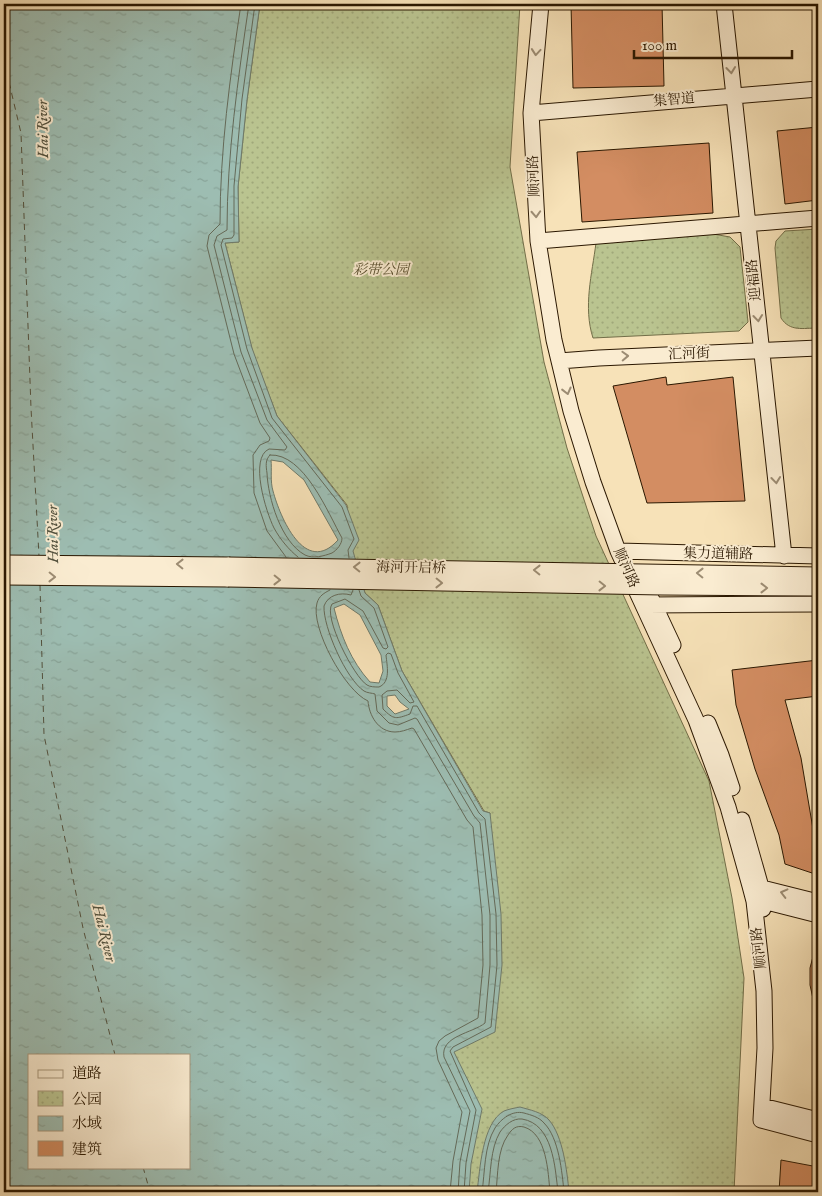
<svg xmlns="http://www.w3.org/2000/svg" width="822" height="1196" font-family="'IM FELL English','Noto Serif SC',serif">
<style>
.park{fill:url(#park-dots);stroke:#726e48}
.water{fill:url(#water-ripples);stroke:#6f7b6b;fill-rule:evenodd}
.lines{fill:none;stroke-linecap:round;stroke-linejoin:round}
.shore{stroke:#646a59;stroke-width:1}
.ferry{stroke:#52513e;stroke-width:1;stroke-dasharray:6 5;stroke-linecap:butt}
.building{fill:#d38d62;stroke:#2a1700}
.secondary-casing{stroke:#2a1700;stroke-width:17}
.secondary{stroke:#faecd1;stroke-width:15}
.secondary-bridge-casing{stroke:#2a1700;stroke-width:17;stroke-linecap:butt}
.secondary-bridge{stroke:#faecd1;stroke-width:15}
.oneway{stroke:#9c8c73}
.labels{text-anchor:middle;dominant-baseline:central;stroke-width:4;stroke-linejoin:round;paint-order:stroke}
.street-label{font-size:14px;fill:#2a1700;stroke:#faecd1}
.park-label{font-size:14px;font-style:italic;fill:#554b2b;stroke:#faecd1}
.water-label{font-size:15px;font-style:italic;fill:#52513e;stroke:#faecd1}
</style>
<defs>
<pattern id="park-dots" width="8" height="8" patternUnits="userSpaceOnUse" patternTransform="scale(1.25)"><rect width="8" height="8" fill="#bac490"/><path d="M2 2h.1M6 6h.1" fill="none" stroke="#a0a87a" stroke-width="1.8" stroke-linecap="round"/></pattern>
<pattern id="water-ripples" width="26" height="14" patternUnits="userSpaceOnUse" patternTransform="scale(1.25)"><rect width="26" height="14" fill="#9dbdb2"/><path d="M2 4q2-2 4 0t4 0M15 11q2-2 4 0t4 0" fill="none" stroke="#87a297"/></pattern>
</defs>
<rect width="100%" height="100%" fill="#f7e2b8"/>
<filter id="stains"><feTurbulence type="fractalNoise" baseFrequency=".004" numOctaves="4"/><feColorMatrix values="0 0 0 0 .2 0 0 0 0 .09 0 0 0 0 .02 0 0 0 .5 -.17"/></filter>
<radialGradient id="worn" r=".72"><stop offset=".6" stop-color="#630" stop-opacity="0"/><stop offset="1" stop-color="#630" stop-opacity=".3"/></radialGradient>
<path class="park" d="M260 4H520L510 167 544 362 567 448 596 536 709 781 732 898 744 978 734 1192H432L490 813 484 811 402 671 378 605 365 593 352 551 347 505 277 416 253 353 225 243 239 242 238 187 247 100Z
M818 229V328C803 328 790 332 781 318L775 248 776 241 785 231Z
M713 234 730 237 740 247 748 322 739 331 593 338C583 307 592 274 596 243Z"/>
<path class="water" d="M4 4H260L247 100 238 187 239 242 225 243 252 348 277 416 346 505 359 540 353 551 365 593 378 605 402 671 483 811 490 813 501 914 502 965 495 1032 454 1052 482 1109 471 1164 469 1192H4ZM271 460 283 462 304 480 338 540C305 577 280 517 273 491 270 481 272 469 271 460ZM344 604 360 615 381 655 383 671 379 683 370 682C351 661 341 636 334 608ZM395 695 400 702 409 709 395 714 387 706V696ZM29 1055H189V1167H29Z
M520 1107C530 1110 542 1112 549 1120 563 1136 567 1171 569 1192H477C480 1170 482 1123 504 1111 509 1109 515 1108 520 1107Z"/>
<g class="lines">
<path class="shore" d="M241 4C230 77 220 150 220 224L209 235 207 246 234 354 260 423 270 438 269 441 260 445 253 455 254 493 267 531 286 557
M249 4C238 79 227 154 227 230L217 236 214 245 241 352 267 420 287 447 285 450 269 449C249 458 266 512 274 528 280 539 289 550 298 557
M255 4 242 99 234 186V235L232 238 223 239 221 245 247 349 272 418 342 507 354 539 348 550 349 558
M270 455C304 453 328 513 342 538 342 544 337 550 332 553 324 556 313 559 305 555 281 542 268 498 267 473 266 466 265 460 270 455Z
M330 590C324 593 319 596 317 603 310 627 345 691 368 701 369 715 378 732 395 732 401 732 406 730 412 728L414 729 467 820 473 827 482 915 483 965 478 1018 445 1036 439 1041 436 1048 438 1060 462 1112 453 1161 450 1192
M353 590 351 595C340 592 328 595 324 606 323 627 346 679 364 691 367 693 372 693 375 694L377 711 389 723 398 725 415 718 417 719 474 816 480 823 490 915V965L485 1023C473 1033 440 1036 444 1057L470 1111 460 1162 458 1192
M359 590 361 596 374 608 388 647 386 649 383 648 363 611 345 599 332 604C323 617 354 677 367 685 370 687 375 687 379 687 391 682 387 666 386 655L388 653 391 654 398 673 414 702 410 703 397 690 387 691 382 695 383 709C394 720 396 719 410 714L413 706H417L479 813 485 819 496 914 497 965 491 1027 453 1047 450 1051 476 1110 466 1163 464 1192
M482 1192C485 1172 484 1146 495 1128 501 1119 512 1110 524 1113 531 1115 539 1117 544 1123 559 1138 562 1172 564 1192
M488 1192C491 1173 490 1149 500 1132 505 1125 513 1118 522 1119 553 1124 555 1167 558 1192
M496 1192C498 1175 497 1150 508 1135 512 1129 516 1125 524 1127 547 1134 548 1172 550 1192"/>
<path class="ferry" d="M4 61 21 133 31 408 39 556
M40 585 44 735 83 928 115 1055
M143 1167 150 1192"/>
</g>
<path class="building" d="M571 4H662L664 86 573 88Z
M818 127V200L785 204 777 131Z
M709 143 713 213 582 222 577 152Z
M666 377 667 385 733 377 745 501 647 503 613 386Z
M818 660V696L785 700 801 758 813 829 818 828V875L785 864 779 835 755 769 736 705 732 670Z
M815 949H818V1008H815L810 985V968Z
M781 1160 818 1167V1192H779Z"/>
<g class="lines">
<g class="secondary-casing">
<path id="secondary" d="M541 4 531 113 538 241 554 340 571 411 593 482 618 551 696 720 728 807 750 886 754 901 764 991 765 1048 761 1120 818 1135
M724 4 784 556
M531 113 818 89
M538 241 818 218
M559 361 599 358 818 348
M618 551 818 556
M4 563 229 565
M4 577 228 579
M651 598 673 645
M647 605 818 604
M708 723 721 755 732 788
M742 820 761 887 763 909
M754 886 818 902
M755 901H763L818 915
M762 1106 818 1120"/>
</g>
<use href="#secondary" class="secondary"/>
<g class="secondary-bridge-casing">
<path id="secondary-bridge" d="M229 565 818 575
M228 579 662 587 818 588"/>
</g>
<use href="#secondary-bridge" class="secondary-bridge"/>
</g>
<defs><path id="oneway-chevron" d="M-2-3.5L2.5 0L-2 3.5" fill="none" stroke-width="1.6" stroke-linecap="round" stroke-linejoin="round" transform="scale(1.25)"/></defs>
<g class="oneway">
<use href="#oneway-chevron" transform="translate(536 52) rotate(95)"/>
<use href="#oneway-chevron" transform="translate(731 70) rotate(84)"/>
<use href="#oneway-chevron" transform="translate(536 214) rotate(87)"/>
<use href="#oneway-chevron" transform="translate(758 318) rotate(84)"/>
<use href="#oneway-chevron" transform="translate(625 356) rotate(-2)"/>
<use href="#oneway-chevron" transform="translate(567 391) rotate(76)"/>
<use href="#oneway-chevron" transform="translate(776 480) rotate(84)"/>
<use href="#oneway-chevron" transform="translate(180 564) rotate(-179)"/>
<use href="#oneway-chevron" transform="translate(357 567) rotate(-179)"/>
<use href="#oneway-chevron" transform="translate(537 570) rotate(-179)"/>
<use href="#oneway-chevron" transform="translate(700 573) rotate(-179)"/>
<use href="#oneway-chevron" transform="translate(52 577) rotate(1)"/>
<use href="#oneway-chevron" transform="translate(277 580) rotate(1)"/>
<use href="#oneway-chevron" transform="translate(439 583) rotate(1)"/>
<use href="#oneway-chevron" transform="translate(602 586) rotate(1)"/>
<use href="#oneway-chevron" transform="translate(764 588)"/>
<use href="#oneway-chevron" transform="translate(784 893) rotate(-166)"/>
</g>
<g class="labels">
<g class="street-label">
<text transform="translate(674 100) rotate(-5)">集智道</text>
<text transform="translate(534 176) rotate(-93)">顺河路</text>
<text transform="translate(754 280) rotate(-96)">迎福路</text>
<text transform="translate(689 354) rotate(-2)">汇河街</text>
<text transform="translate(718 554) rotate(1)">集力道辅路</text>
<text transform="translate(411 568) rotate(1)">海河开启桥</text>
<text transform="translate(626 568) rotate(66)">顺河路</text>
<text transform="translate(759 948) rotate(-97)">顺河路</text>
</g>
<g class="park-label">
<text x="381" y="270">彩带公园</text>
</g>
<g class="water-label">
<text transform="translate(43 129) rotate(-91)">Hai River</text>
<text transform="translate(53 534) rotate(-91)">Hai River</text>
<text transform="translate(104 933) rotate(76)">Hai River</text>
</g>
</g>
<rect width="822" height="1196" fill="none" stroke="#f7e2b8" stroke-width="20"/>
<rect x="5" y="5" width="812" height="1186" fill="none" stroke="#2a1700" stroke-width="2.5"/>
<rect x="10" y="10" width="802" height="1176" fill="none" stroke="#2a1700"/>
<rect x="28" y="1054" width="162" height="115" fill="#faecd1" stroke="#a7977d"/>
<rect x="38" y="1070" width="25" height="8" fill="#faecd1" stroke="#a7977d"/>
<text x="72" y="1078" font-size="15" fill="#2a1700">道路</text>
<rect x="38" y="1091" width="25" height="15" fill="url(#park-dots)" stroke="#a7977d"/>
<text x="72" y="1104" font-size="15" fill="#2a1700">公园</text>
<rect x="38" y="1116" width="25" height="15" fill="url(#water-ripples)" stroke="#a7977d"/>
<text x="72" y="1128" font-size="15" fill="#2a1700">水域</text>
<rect x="38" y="1141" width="25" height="15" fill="#d38d62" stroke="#a7977d"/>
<text x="72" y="1154" font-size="15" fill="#2a1700">建筑</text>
<path d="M634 50v8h158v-8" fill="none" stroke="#2a1700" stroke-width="2.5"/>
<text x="642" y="50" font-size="15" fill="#2a1700" stroke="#faecd1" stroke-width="4" paint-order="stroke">100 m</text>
<rect width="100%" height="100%" filter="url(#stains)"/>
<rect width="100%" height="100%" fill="url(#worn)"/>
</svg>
